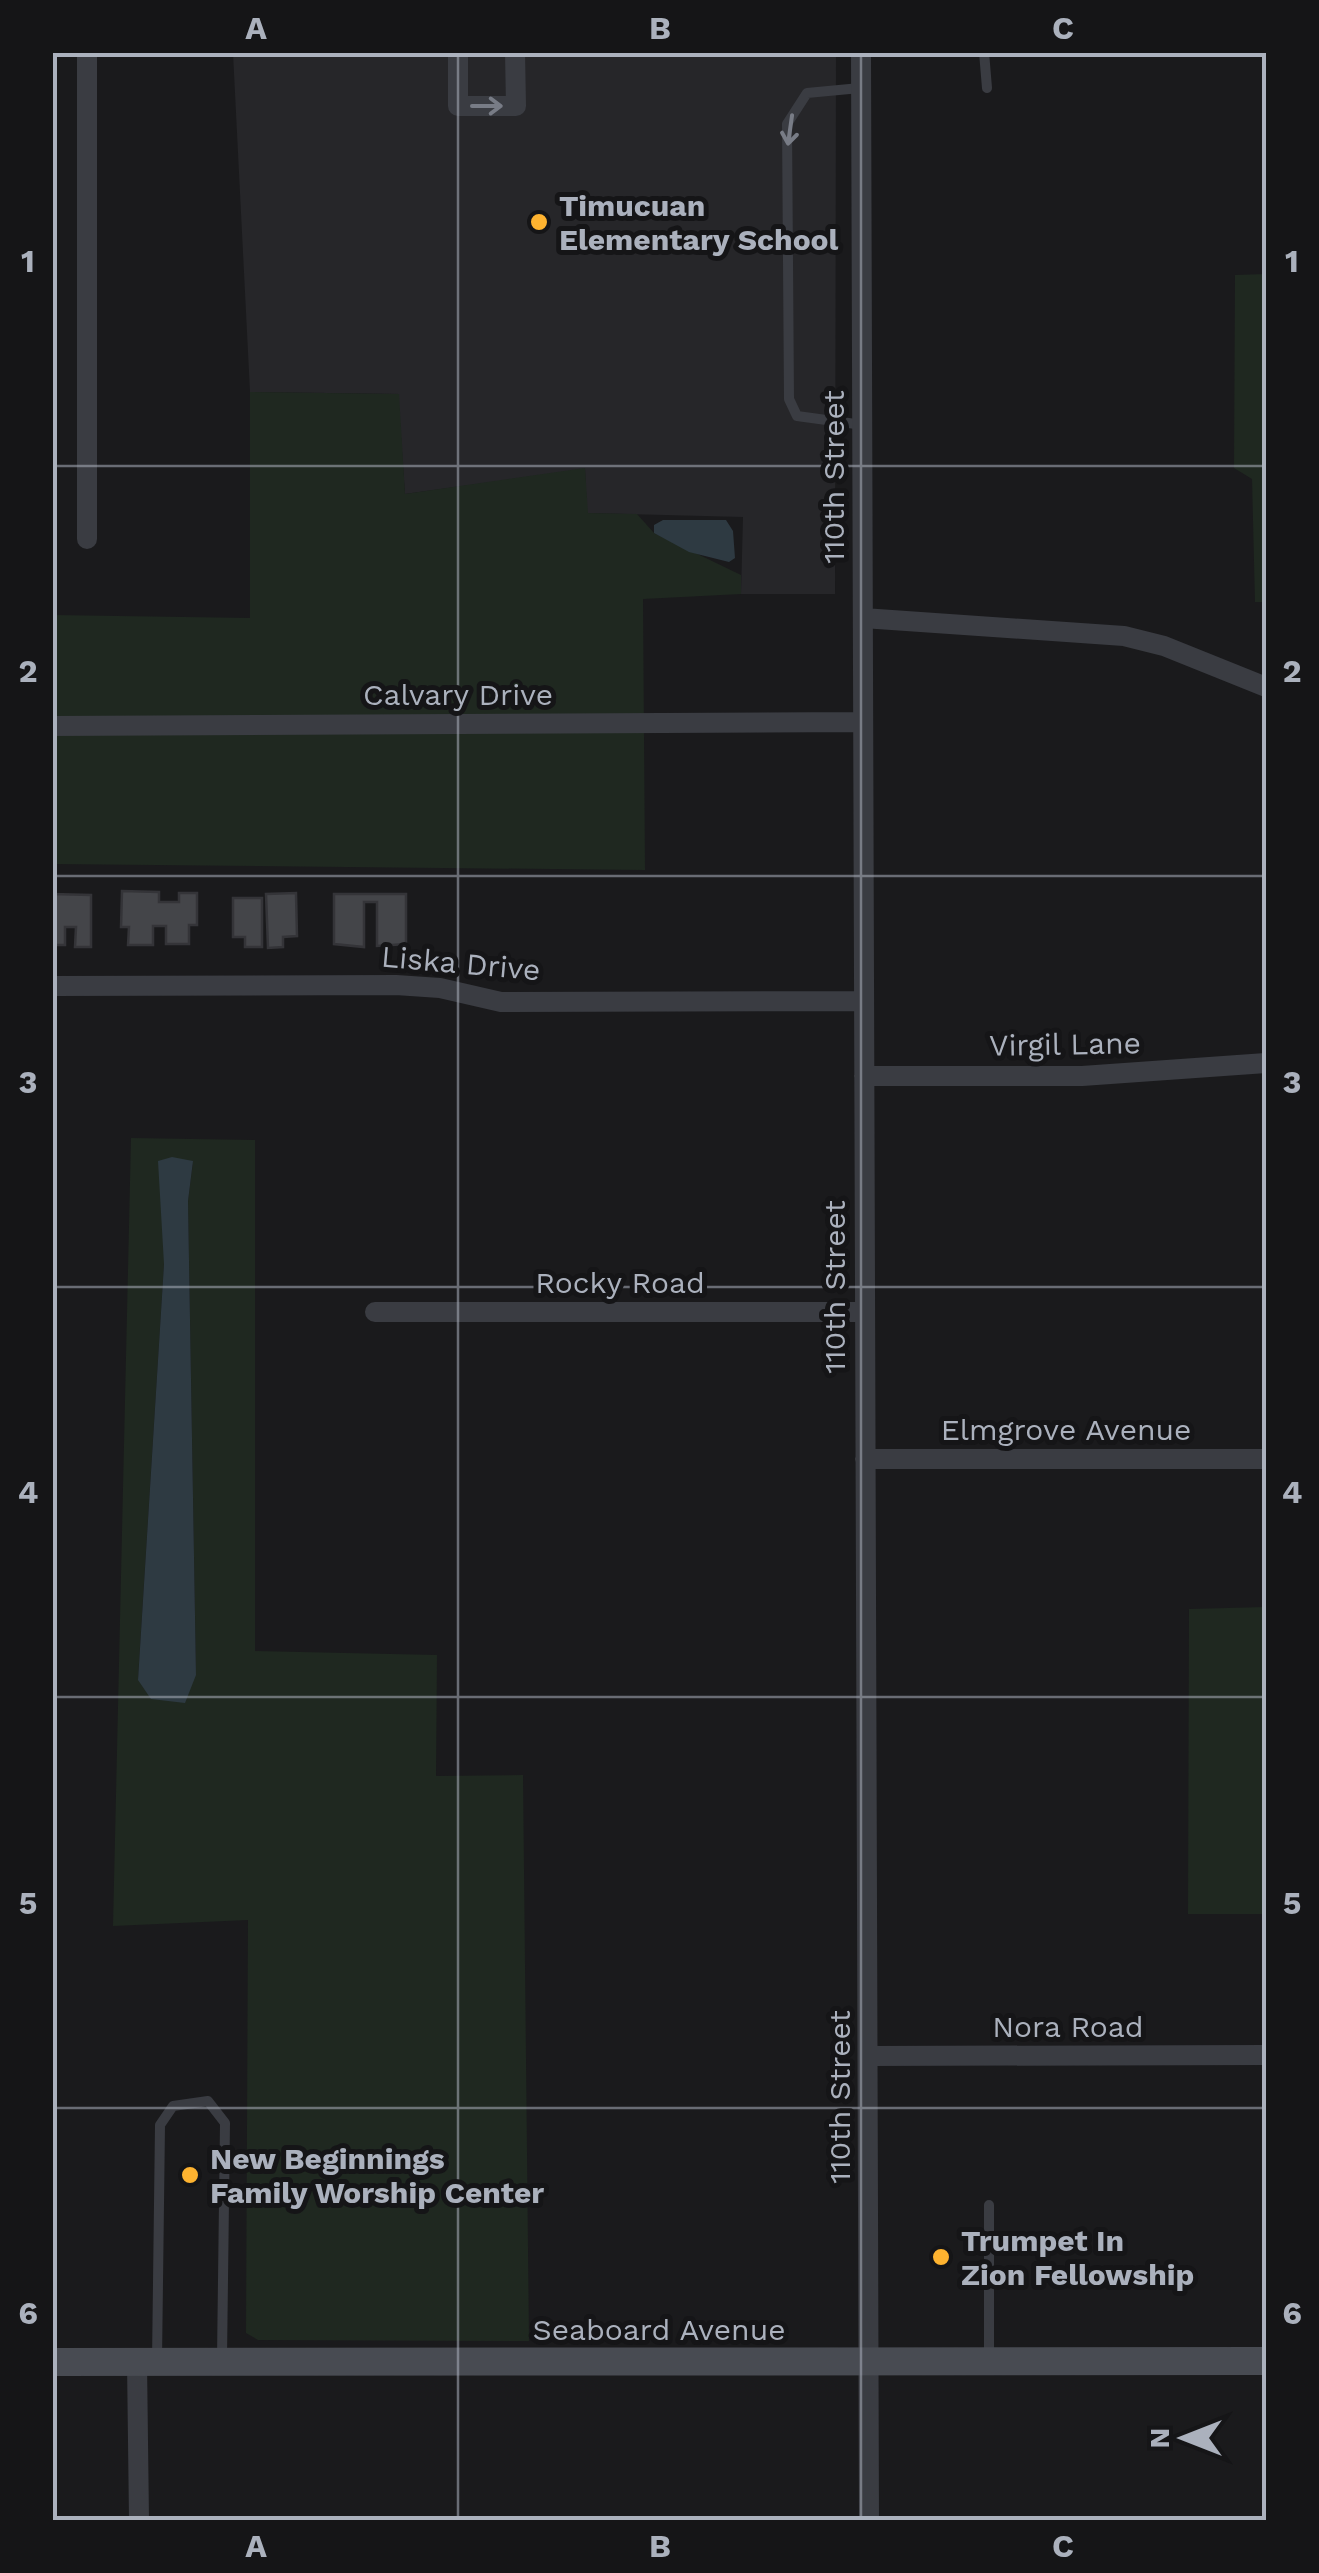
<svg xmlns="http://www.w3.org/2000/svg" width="1319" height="2573" font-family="'Work Sans',sans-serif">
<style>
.built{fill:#262629}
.green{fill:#1f2820;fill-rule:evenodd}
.water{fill:#2e3a42}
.building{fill:#444549;stroke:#343438;stroke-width:2.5}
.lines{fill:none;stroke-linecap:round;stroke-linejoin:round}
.lane{stroke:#3a3c42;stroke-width:10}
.street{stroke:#3a3c42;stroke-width:20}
.secondary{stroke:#484b52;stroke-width:28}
.oneway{stroke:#787c86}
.grid{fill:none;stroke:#abb1bd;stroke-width:2.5;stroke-opacity:0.55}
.poi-dot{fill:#feb330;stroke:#151517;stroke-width:4}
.labels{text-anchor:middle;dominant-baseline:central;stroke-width:10;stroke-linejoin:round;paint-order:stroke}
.poi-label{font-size:30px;font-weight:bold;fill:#abb1bd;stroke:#151517;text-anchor:start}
.street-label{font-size:30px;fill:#abb1bd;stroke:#151517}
.neatline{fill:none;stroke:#abb1bd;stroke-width:4}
.grid-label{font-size:32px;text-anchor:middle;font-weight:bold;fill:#abb1bd}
</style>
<rect width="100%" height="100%" fill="#1a1a1c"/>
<path class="built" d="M233 53H836L835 594H741L743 517 587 513 585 469 405 494 398 394 250 392Z"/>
<path class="green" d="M1266 274V602H1255L1252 479 1234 468 1235 275Z
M250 392 399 394 405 494 585 468 588 513 637 514 654 533 741 575V594L643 599 645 870 53 864V615L250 618Z
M131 1138 255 1140V1651L437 1655 436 1776 523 1775 529 2341 258 2340 246 2333 248 1920 113 1926ZM193 1162 188 1201 196 1675 138 1679 164 1264Z
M1266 1607V1914H1188L1189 1609Z"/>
<path class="water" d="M663 520H726L733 531 735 558 729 562 689 552 654 533V525Z
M172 1157 193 1161 188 1201 196 1675 185 1703 151 1699 138 1680 164 1264 158 1161Z"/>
<path class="building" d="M122 891 159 892V902H179V893H197V925H189V944H166V926H153V945H128L129 927H121Z
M296 893 297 936 283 937V947L268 948 266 894Z
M52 894 91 895V947H75L76 927H65V945H52Z
M334 894H406V944L377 946V902H364V947L334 944Z
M233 898H262V947H245V937H233Z"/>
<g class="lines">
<path class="lane" d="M984 52 987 88
M860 88 807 93 787 124 789 399 797 416 863 425
M989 2205V2360
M157 2361 160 2125 173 2106 208 2101 225 2123 222 2358"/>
<path class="street" d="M87 52V539
M458 52V106H516L515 52
M861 52 869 2520
M863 618 1124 636 1164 646 1266 687
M52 726 863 722
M52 986 396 985 440 988 501 1002 863 1001
M864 1076H1082L1266 1063
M375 1312H864
M865 1459H1266
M869 2056 1266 2055
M137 2362 139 2520"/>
<path class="secondary" d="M52 2362 1266 2361"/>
</g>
<defs><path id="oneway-shaft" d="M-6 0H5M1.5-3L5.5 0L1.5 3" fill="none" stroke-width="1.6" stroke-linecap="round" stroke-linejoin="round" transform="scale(2.5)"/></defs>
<g class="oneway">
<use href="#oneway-shaft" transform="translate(487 106)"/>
<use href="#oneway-shaft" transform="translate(790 130) rotate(98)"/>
</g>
<path class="grid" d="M458 52V2520M861 52V2520M52 466H1266M52 876H1266M52 1287H1266M52 1697H1266M52 2108H1266"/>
<g class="poi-dot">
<circle cx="539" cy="222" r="10"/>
<circle cx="190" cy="2175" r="10"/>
<circle cx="941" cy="2257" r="10"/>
</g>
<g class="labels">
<g class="poi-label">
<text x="559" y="205">Timucuan<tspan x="559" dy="34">Elementary School</tspan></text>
<text x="210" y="2158">New Beginnings<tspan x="210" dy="34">Family Worship Center</tspan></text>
<text x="961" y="2240">Trumpet In<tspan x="961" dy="34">Zion Fellowship</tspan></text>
</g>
<g class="street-label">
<text transform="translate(833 477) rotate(-90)">110th Street</text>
<text x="458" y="694">Calvary Drive</text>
<text transform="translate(461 963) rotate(5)">Liska Drive</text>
<text transform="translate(1065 1044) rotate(-1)">Virgil Lane</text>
<text x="620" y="1282">Rocky Road</text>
<text transform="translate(834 1287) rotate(-90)">110th Street</text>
<text x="1066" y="1429">Elmgrove Avenue</text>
<text x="1068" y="2026">Nora Road</text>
<text transform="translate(839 2097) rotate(-90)">110th Street</text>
<text x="659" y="2329">Seaboard Avenue</text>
</g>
</g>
<rect width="1319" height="2573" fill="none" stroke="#151517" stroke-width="110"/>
<g transform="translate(1184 2438) rotate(270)" stroke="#151517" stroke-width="8" paint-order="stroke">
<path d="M0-8L18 38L0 25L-18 38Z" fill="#abb1bd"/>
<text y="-15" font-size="28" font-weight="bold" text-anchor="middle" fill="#abb1bd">N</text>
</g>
<rect x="55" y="55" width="1209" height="2463" class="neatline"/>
<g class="grid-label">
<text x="256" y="39">A</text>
<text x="660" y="39">B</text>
<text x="1063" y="39">C</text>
<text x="28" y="272">1</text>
<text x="1292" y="272">1</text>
<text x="28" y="682">2</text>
<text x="1292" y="682">2</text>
<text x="28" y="1093">3</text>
<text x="1292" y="1093">3</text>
<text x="28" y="1503">4</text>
<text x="1292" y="1503">4</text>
<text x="28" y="1914">5</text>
<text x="1292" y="1914">5</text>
<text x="28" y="2324">6</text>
<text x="1292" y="2324">6</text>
<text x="256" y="2557">A</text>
<text x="660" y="2557">B</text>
<text x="1063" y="2557">C</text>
</g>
</svg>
